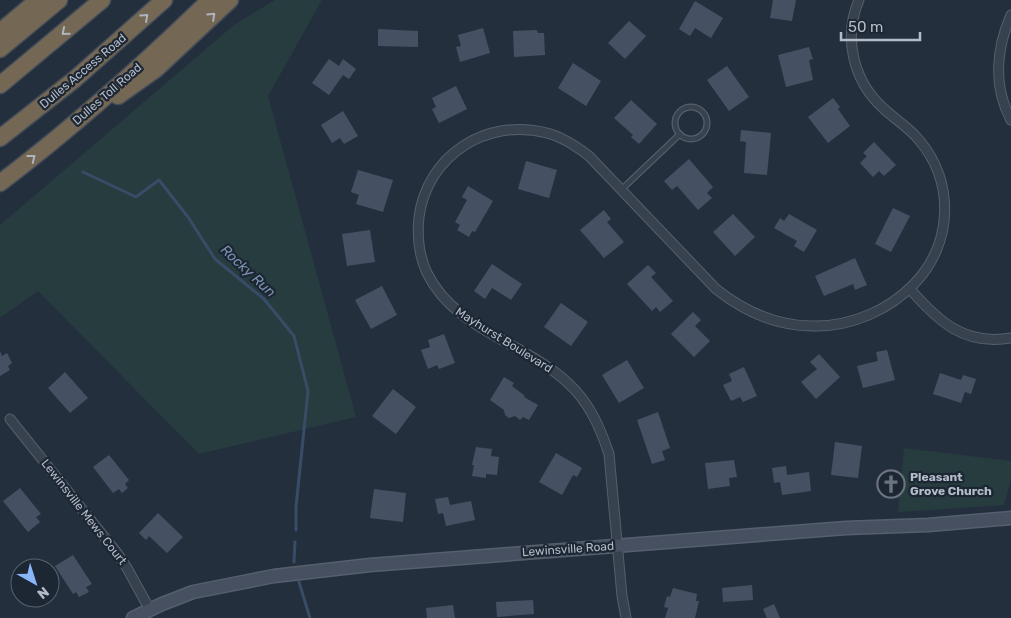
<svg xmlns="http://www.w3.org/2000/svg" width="1011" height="618" font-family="Rubik,sans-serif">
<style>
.green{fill:#263c3f}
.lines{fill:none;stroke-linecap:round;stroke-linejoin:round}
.stream{stroke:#394c67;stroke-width:3}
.building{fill:#455162}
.lane-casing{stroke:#565f6c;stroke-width:7}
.street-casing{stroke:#565f6c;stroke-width:11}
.secondary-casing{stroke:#565f6c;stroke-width:15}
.highway-casing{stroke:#434c59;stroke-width:19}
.lane{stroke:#38414e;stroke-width:4.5}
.street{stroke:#38414e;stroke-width:9}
.secondary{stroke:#465061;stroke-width:12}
.highway{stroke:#746855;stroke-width:16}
.oneway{stroke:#aeb4bd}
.labels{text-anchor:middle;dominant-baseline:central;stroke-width:4.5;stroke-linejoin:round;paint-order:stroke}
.street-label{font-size:12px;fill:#b4bcc9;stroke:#1d2633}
.poi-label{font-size:12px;font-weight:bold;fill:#b4bcc9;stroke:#1d2633;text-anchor:start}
.water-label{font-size:14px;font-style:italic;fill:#7c92b1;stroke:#1d2633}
</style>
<rect width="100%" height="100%" fill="#242f3e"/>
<path class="green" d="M275 0H322L268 96 356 417 199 454 38 291 0 318V225L234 25Z
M904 448 1011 461V479L1004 505 898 512Z"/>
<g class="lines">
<path class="stream" d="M83 172 136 197 159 180 188 217 215 259 264 299 294 336 308 391 296 507V530
M294 562 295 542
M299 582 310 618"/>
</g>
<path class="building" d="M773 0H796L792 21 770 18Z
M695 1 723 18 711 38 695 28 690 36 679 29Z
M629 21 646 36 625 59 608 43Z
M483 28 490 53 460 62 456 47 461 46 458 35Z
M378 29 418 31V47L378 46Z
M537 30 538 33H544L545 55 514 57 513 31Z
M809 47 813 59 809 60 813 80 786 87 778 55Z
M329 59 339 66 343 59 356 69 349 79 343 75 329 95 312 83Z
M573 63 601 81 586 106 558 88Z
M727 66 749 97 729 111 707 80Z
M456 86 467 109 439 123 432 109 436 107 432 98Z
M833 98 840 107 838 109 850 126 828 143 808 117Z
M631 100 657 124 639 144 631 137 633 135 614 118Z
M343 111 358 136 344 144 340 138 332 143 321 125Z
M741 130 771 133 767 175 744 173 746 142 740 141Z
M874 142 896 165 884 176 879 171 873 177 860 163 867 156 863 153Z
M689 159 713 187 707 193 712 198 698 210 677 186 672 190 664 181Z
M526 161 557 170 549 198 518 189Z
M358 170 393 180 383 212 356 204 359 195 351 192Z
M468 186 493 201 475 232 472 231 469 237 457 230 460 225 455 222 467 200 462 197Z
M893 208 910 216 891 252 875 244Z
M604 210 611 219 607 222 624 242 604 258 580 230Z
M733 214 755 237 735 256 713 232Z
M789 214 817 230 804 252 794 246 797 241 774 228 780 218 784 221Z
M370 230 375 262 347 266 342 234Z
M855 258 867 285 855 290 853 284 824 296 815 276Z
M492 264 522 284 511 300 492 288 485 299 474 291Z
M648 265 656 273 651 277 673 301 660 312 656 307 652 311 627 284Z
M382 286 397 315 371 329 355 300Z
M561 303 588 322 571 346 544 327Z
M693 312 701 320 695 326 710 341 694 357 671 334Z
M444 334 455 363 439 369 437 365 428 369 421 350 430 347 428 340Z
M887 350 895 380 863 388 857 366 878 361 876 352Z
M0 351 2 356 7 353 12 363 8 366 10 370 0 376Z
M819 354 840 377 816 399 801 382 817 369 810 362Z
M627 360 644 388 619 403 602 375Z
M744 367 757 396 743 402 740 397 731 401 723 385 732 381 729 374Z
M65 372 88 398 70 413 48 388Z
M940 373 961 380 963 375 976 379 971 394 965 392 961 403 933 394Z
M504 377 514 383 512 386 525 396 524 397 538 405 529 420 523 417 520 420 515 416 509 418 505 415 504 410 490 400Z
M393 389 416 407 396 434 372 416Z
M658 412 670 448 662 451 665 460 652 464 637 420Z
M835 442 862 446 858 478 831 475Z
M476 447 492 449 491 456 499 457 497 475 486 474V478L472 476 474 465H472Z
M556 453 582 468 577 477 573 475 562 495 539 482Z
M109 455 129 480 125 484 128 488 122 493 119 489 113 493 93 467Z
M734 460 737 477 729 478 730 486 708 489 705 463Z
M786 466 787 475 809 472 811 491 782 495 780 482 774 483 772 468Z
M884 473 900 475 898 496 882 494Z
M20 488 41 514 36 517 40 522 28 532 3 501Z
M374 489 406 493 403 522 370 518Z
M448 497 450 505 471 501 475 520 446 526 443 513 438 514 435 499Z
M158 513 183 537 167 553 149 536 146 540 139 533Z
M73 555 92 584 86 587 89 592 79 597 76 592 73 594 55 566Z
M752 585 753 600 723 602 722 588Z
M673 588 697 594 696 601H699L695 618H665L668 608 664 607 667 596 670 597Z
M533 600 534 614 497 617 496 602Z
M774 604 780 618H767L763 609Z
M453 605 455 618H427L426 608Z"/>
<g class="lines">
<g class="lane-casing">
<path id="lane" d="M675 123a16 16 0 1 1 32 0a16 16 0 1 1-32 0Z
M621 190 680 134"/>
</g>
<g class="street-casing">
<path id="street" d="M1011 15C996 49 993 87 1011 120
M910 289C938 321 964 346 1011 338
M10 419 117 553 127 568 150 610
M626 618 622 596 609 454C600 427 589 402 568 383 524 342 455 330 427 273 419 256 417 236 419 217 427 156 486 117 547 133 563 137 576 146 589 156L716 289C745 312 777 327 816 326 852 326 889 310 914 284 953 244 955 182 919 140 909 127 894 119 882 107 853 80 843 37 859 0"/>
</g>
<g class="secondary-casing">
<path id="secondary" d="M133 618 162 604 193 592 274 576 370 565 846 528 928 525 1011 518"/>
</g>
<g class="highway-casing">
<path id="highway" d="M0 32 38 0
M0 49 59 0
M0 85 102 0
M118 96 156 69 230 0
M0 138 75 79 164 0
M0 183C74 127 143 65 210 0"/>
</g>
<use href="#lane" class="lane"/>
<use href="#street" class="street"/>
<use href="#secondary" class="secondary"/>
<use href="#highway" class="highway"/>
</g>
<defs><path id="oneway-chevron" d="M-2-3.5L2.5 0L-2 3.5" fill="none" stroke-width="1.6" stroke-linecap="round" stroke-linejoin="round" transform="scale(1.25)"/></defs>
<g class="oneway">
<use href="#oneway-chevron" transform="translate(212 16) rotate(-43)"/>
<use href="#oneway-chevron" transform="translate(145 17) rotate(-42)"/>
<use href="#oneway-chevron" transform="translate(65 32) rotate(140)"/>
<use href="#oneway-chevron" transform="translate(32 158) rotate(-38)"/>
</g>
<defs>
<g id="church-ring" transform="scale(1.4375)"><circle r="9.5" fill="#1d2633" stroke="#6b7280" stroke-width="1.5"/><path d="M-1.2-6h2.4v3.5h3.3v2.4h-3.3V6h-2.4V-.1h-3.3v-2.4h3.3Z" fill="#6b7280"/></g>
</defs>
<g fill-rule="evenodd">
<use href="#church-ring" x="891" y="484"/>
</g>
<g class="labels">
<g class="street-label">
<text transform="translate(83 71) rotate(-40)">Dulles Access Road</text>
<text transform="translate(107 94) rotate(-41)">Dulles Toll Road</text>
<text transform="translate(504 340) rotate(32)">Mayhurst Boulevard</text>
<text transform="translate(84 512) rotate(52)">Lewinsville Mews Court</text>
<text transform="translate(568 549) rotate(-4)">Lewinsville Road</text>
</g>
<g class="poi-label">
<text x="910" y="477">Pleasant<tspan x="910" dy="14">Grove Church</tspan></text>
</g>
<g class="water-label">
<text transform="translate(248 271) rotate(43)">Rocky Run</text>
</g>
</g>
<g transform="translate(35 583) rotate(141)"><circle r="24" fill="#1d2633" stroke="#59626f"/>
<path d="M0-4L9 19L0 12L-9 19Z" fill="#8ab4f8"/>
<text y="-8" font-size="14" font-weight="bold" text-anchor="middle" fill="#b4bcc9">N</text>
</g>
<path d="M841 32v8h79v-8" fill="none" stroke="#b4bcc9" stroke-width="2.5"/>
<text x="848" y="32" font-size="15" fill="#b4bcc9" stroke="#1d2633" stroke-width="4" paint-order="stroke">50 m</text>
</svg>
